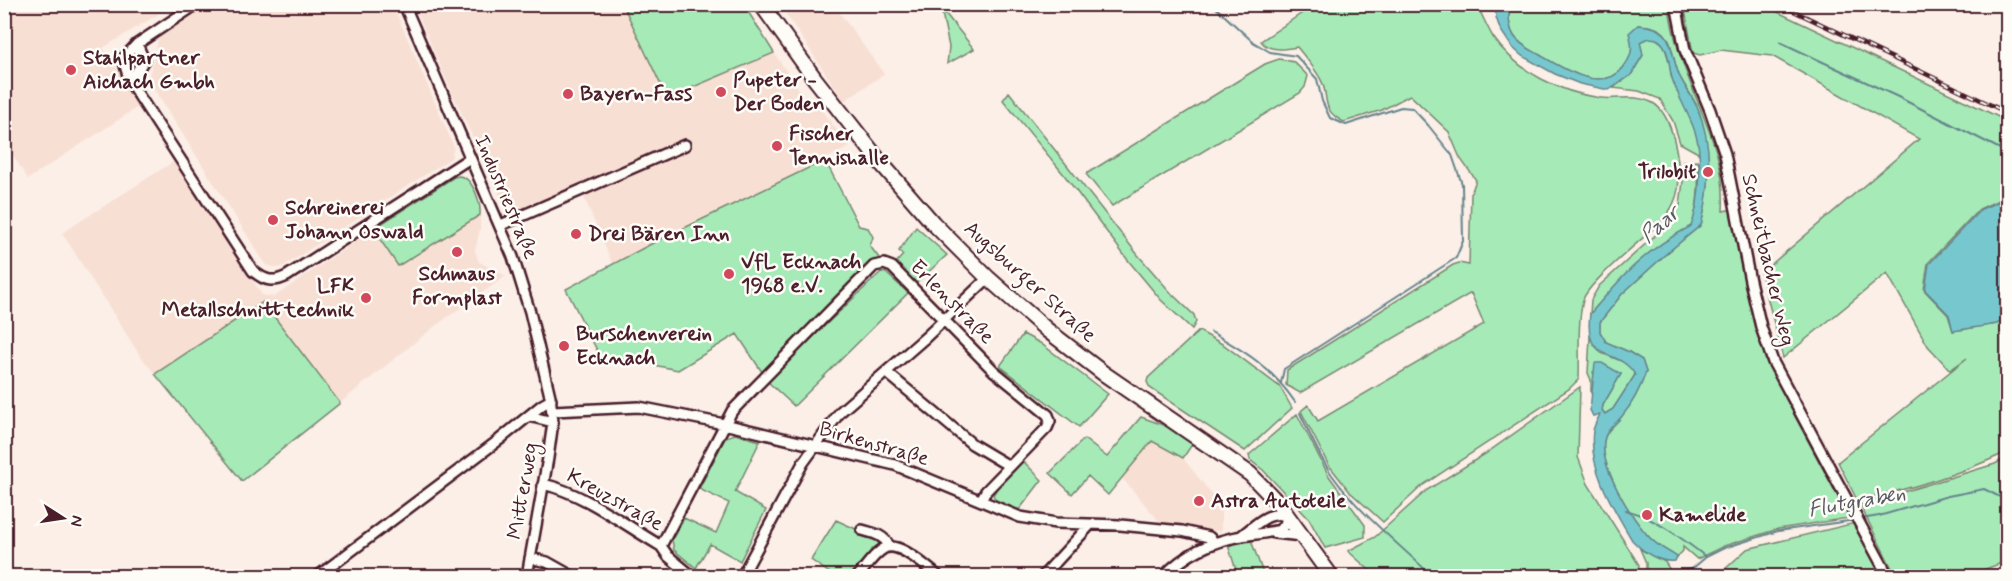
<svg xmlns="http://www.w3.org/2000/svg" width="2012" height="581" font-family="Mynerve,sans-serif">
<style>
.built{fill:#f8dfd4}
.green{fill:#a6ebb7;stroke:#788571;stroke-width:1.5}
.water{fill:#77c8ce;stroke:#65848d;stroke-width:1.5}
.lines{fill:none;stroke-linecap:round;stroke-linejoin:round}
.stream{stroke:#65848d;stroke-width:2}
.minor-casing{stroke:#4a1f2b;stroke-width:14}
.secondary-casing{stroke:#4a1f2b;stroke-width:18}
.minor{stroke:#fdfcf7;stroke-width:9}
.secondary{stroke:#fdfcf7;stroke-width:14}
.rail-casing{stroke:#4a1f2b;stroke-width:4.5}
.rail{stroke:#fdfcf7;stroke-width:2;stroke-dasharray:7;stroke-linecap:butt}
.poi-dot{fill:#d1495b;stroke:#fdfcf7;stroke-width:2}
.labels{text-anchor:middle;dominant-baseline:central;stroke-width:5;stroke-linejoin:round;paint-order:stroke}
.poi-label{font-size:21px;font-weight:bold;fill:#4a1f2b;stroke:#fdfcf7;text-anchor:start}
.street-label{font-size:21px;fill:#4a1f2b;stroke:#fdfcf7}
.water-label{font-size:22px;font-style:italic;fill:#5a5a64;stroke:#fdfcf7}
</style>
<rect width="100%" height="100%" fill="#fbefe7"/>
<filter id="ink" filterUnits="userSpaceOnUse"><feTurbulence type="fractalNoise" baseFrequency=".0167" numOctaves="2"/><feDisplacementMap in="SourceGraphic" scale="12" xChannelSelector="R" yChannelSelector="G"/><feConvolveMatrix kernelMatrix="1 2 1 2 8 2 1 2 1" color-interpolation-filters="sRGB"/></filter>
<g filter="url(#ink)">
<path class="built" d="M210 4 393 5 454 147 451 158 284 266 278 268 266 265 150 83 149 76 159 36Z
M5 5H173L103 48 141 105 28 179 5 143Z
M414 5H623L667 98 774 53 807 101 812 98 850 147 613 265 583 195 544 212 538 200 524 207H509L502 200 447 82Z
M780 5H834L884 74 844 101Z
M176 160 262 295 274 297 373 229 398 266 480 215V229L475 251 479 262 506 276 435 326 340 403 263 302 155 374 139 354 62 233Z
M1152 440 1183 458 1221 506V532L1160 522 1122 478Z"/>
<path class="green" d="M623 5H744L774 53 667 98Z
M1314 5H1477C1482 15 1487 27 1493 37 1517 72 1561 93 1601 98 1618 100 1635 94 1651 102 1674 113 1681 166 1678 189 1676 201 1671 209 1665 218 1649 234 1587 283 1583 300 1577 325 1580 353 1579 379L1569 389 1423 485 1383 522 1350 492 1328 464 1301 411 1308 405 1318 421 1484 324 1471 293 1300 393 1286 385 1287 370 1453 265 1459 263 1469 265 1471 194 1476 180 1460 158 1449 132 1410 95 1382 110 1344 122C1318 109 1331 96 1320 78 1314 67 1305 57 1297 47 1285 49 1269 52 1261 41Z
M1509 5H1669C1674 57 1701 102 1716 151 1722 170 1724 191 1723 211L1734 209 1747 294 1766 361 1849 518 1778 529 1724 546 1697 559 1683 547V551L1677 557C1668 551 1659 547 1651 539 1633 521 1596 463 1605 437 1608 428 1617 423 1622 416 1634 402 1640 389 1646 372L1642 360 1629 352 1606 342 1600 332V322L1622 294 1667 253 1701 225C1711 187 1711 149 1699 111 1694 98 1685 87 1679 75 1668 47 1676 26 1638 25L1630 33C1633 47 1633 56 1623 68 1602 94 1562 68 1540 55 1531 50 1520 45 1514 36 1508 26 1509 16 1509 5Z
M1684 5H1763L2007 121V196L1979 209 1928 263 1924 290 1948 315 1953 331 1997 324 2007 317V452C1960 474 1908 490 1857 500L1838 462 1967 358 1950 370 1928 346 1887 273 1783 358 1761 273 1919 139 1772 56 1721 50 1700 55 1693 53Z
M941 8 974 49 947 64 949 47Z
M1647 38H1655L1664 45 1670 64 1671 76 1697 134 1700 154 1680 143 1673 121 1660 99 1639 91 1613 88 1631 75 1643 55 1640 42Z
M1279 59 1294 62 1308 76 1305 87 1300 93 1112 206 1086 174 1265 64Z
M1009 92 1138 255 1172 294 1194 315 1196 322 1192 329 1161 300 1127 259 1065 176 1003 100Z
M825 160 859 226 868 228 873 237 870 246 879 258 762 372 737 334 678 370 629 360H602L566 289 651 244Z
M1698 161C1699 182 1699 207 1691 227 1646 249 1623 277 1590 314L1591 300 1599 286 1671 221 1680 205 1684 174 1683 162Z
M459 176C473 177 481 203 480 215L398 266 373 229 454 177Z
M916 227 947 255 914 285 894 265 903 255 899 251Z
M881 272 886 273 908 293 794 406 767 381Z
M263 302 340 403 242 481 155 374Z
M1199 331 1224 345 1280 387 1292 408 1245 451 1150 388 1147 382 1148 378Z
M1023 334 1040 343 1108 394 1079 427 1000 366Z
M1590 337 1601 353 1629 364 1635 375 1613 409 1605 414 1602 410 1603 405 1621 374 1593 372 1595 379 1591 394V380L1588 373Z
M1580 387 1578 457 1588 484 1639 565 1637 576H1376L1348 551 1375 537 1427 490 1485 454Z
M1297 414 1329 476 1365 525V537L1325 548 1309 519 1263 470 1250 460 1249 455Z
M1141 417 1169 427 1193 443 1183 458 1152 441 1108 495 1088 476 1072 494 1050 473 1084 439 1107 457Z
M735 434 760 441 735 492 766 510 740 561 710 544 696 568 674 550 672 540 684 518 716 533 729 503 699 489 726 437Z
M2007 457V561L1967 576H1896L1860 505 1995 464Z
M1023 461 1042 480 1019 510 997 502 993 495 1000 483Z
M836 520 880 540 877 549 853 576H834L811 560Z
M1855 523 1883 576H1732L1723 571 1747 549Z
M1251 540 1264 576H1238L1228 545Z
M1640 549 1665 562 1671 572 1681 576H1646V563Z"/>
<path class="water" d="M1495 5H1509C1509 16 1508 26 1514 36 1520 45 1531 50 1540 55 1562 68 1602 94 1623 68 1633 55 1633 47 1629 33L1638 25C1676 27 1668 47 1679 75 1684 86 1692 96 1697 107 1713 143 1711 188 1701 225L1667 253 1622 294 1600 322V332L1606 342 1629 352 1642 360 1646 372C1640 389 1634 402 1622 416 1617 423 1608 428 1605 437 1596 463 1633 521 1651 539 1659 547 1668 551 1677 557L1675 561C1659 563 1643 552 1632 540 1614 509 1588 469 1593 431 1594 425 1598 419 1600 414L1593 416 1590 410 1595 363H1602L1621 374 1603 405 1602 410 1605 414 1613 409 1635 375C1620 347 1583 365 1590 314 1623 275 1645 250 1691 226 1699 207 1701 173 1699 152 1697 124 1680 104 1672 78 1669 68 1670 56 1664 46 1658 36 1649 37 1640 42L1643 55 1631 75 1609 90 1580 84 1555 74 1522 56 1512 47 1500 29 1496 17Z
M2007 198V316L1997 324 1953 331 1949 315 1925 290 1929 264 1981 209Z"/>
<g class="lines">
<path class="stream" d="M1212 4 1253 42 1270 52 1296 56 1317 79 1322 101 1330 118 1346 125 1401 107 1412 108 1428 125 1452 155 1462 184 1463 241 1456 258 1284 369 1281 383
M1780 42 1898 97 2008 153
M1211 332C1247 353 1270 366 1295 402
M1300 413C1310 434 1319 456 1332 475 1360 514 1398 543 1432 576
M1626 510C1655 518 1683 539 1706 557
M1861 519 1879 516 1948 496 1984 489 2000 497 2008 508
M1678 576 1692 569 1706 557 1724 548 1778 531 1856 520"/>
<g class="minor-casing">
<path id="minor" d="M197 4 137 44 123 59 130 82 253 271C265 281 273 283 287 276L470 158
M404 4 513 257 530 312 550 396 553 422 548 458 527 576
M1676 4 1685 50 1710 110 1725 154 1750 281 1761 327 1773 362 1888 576
M130 82 144 60 137 44
M501 225 685 145
M886 372 972 444 1009 466
M553 411 639 407 724 424 895 465 1020 517 1056 523 1120 525 1182 531 1209 537 1215 543
M529 416 553 422
M543 484C586 494 623 524 661 546L668 556 692 576
M862 530C873 533 884 535 889 546
M1274 533 1302 536
M661 546 732 411 874 266 884 264 892 267 994 371 1048 415 1050 421 1047 428 986 491 981 500
M530 558 547 562 572 576
M318 576 499 440 542 405 551 400
M742 576 803 463 840 412 926 337 988 278
M858 576C865 568 873 555 883 549 898 539 926 567 938 576
M1043 576 1090 525
M1164 576C1185 554 1212 541 1242 536 1255 534 1267 533 1279 530L1284 526 1288 517C1270 508 1255 526 1241 536"/>
</g>
<g class="secondary-casing">
<path id="secondary" d="M761 4 815 79 881 163 933 223 988 278 1047 330 1103 373 1250 474 1278 503 1331 576"/>
</g>
<use href="#minor" class="minor"/>
<use href="#secondary" class="secondary"/>
<g class="rail-casing">
<path id="rail" d="M1779 4 2008 113"/>
</g>
<use href="#rail" class="rail"/>
</g>
</g>
<g class="poi-dot">
<circle cx="71" cy="70" r="6"/>
<circle cx="721" cy="92" r="6"/>
<circle cx="568" cy="94" r="6"/>
<circle cx="777" cy="146" r="6"/>
<circle cx="1708" cy="172" r="6"/>
<circle cx="273" cy="220" r="6"/>
<circle cx="576" cy="234" r="6"/>
<circle cx="457" cy="252" r="6"/>
<circle cx="729" cy="274" r="6"/>
<circle cx="366" cy="298" r="6"/>
<circle cx="564" cy="346" r="6"/>
<circle cx="1199" cy="501" r="6"/>
<circle cx="1647" cy="515" r="6"/>
</g>
<g class="labels">
<g class="poi-label">
<text x="83" y="58">Stahlpartner<tspan x="83" dy="24">Aichach Gmbh</tspan></text>
<text x="733" y="80">Pupeter -<tspan x="733" dy="24">Der Boden</tspan></text>
<text x="580" y="94">Bayern-Fass</text>
<text x="789" y="134">Fischer<tspan x="789" dy="24">Tennishalle</tspan></text>
<text x="1696" y="172" text-anchor="end">Trilobit</text>
<text x="285" y="208">Schreinerei<tspan x="285" dy="24">Johann Oswald</tspan></text>
<text x="588" y="234">Drei Bären Inn</text>
<text x="741" y="262">VfL Ecknach<tspan x="741" dy="24">1968 e.V.</tspan></text>
<text x="457" y="274" text-anchor="middle">Schmaus<tspan x="457" dy="24">Formplast</tspan></text>
<text x="354" y="286" text-anchor="end">LFK<tspan x="354" dy="24">Metallschnitttechnik</tspan></text>
<text x="576" y="334">Burschenverein<tspan x="576" dy="24">Ecknach</tspan></text>
<text x="1211" y="501">Astra Autoteile</text>
<text x="1659" y="515">Kamelide</text>
</g>
<g class="street-label">
<text transform="translate(506 197) rotate(67)">Industriestraße</text>
<text transform="translate(1768 260) rotate(77)">Schneitbacher Weg</text>
<text transform="translate(1030 282) rotate(42)">Augsburger Straße</text>
<text transform="translate(952 302) rotate(45)">Erlenstraße</text>
<text transform="translate(874 444) rotate(16)">Birkenstraße</text>
<text transform="translate(523 491) rotate(-80)">Mitterweg</text>
<text transform="translate(615 500) rotate(29)">Kreuzstraße</text>
</g>
<g class="water-label">
<text transform="translate(1660 225) rotate(-41)">Paar</text>
<text transform="translate(1857 502) rotate(-10)">Flutgraben</text>
</g>
</g>
<rect width="2012" height="581" fill="none" stroke="#fdfcf7" stroke-width="24"/>
<rect x="12" y="12" width="1988" height="557" fill="none" stroke="#4a1f2b" stroke-width="2" filter="url(#ink)"/>
<g transform="translate(63 518) rotate(102)" stroke="#fdfcf7" stroke-width="4.5" paint-order="stroke">
<path d="M0-4.5L10 22L0 15L-10 22Z" fill="#4a1f2b"/>
<text y="-9" font-size="16" font-weight="bold" text-anchor="middle" fill="#4a1f2b">N</text>
</g>
</svg>
